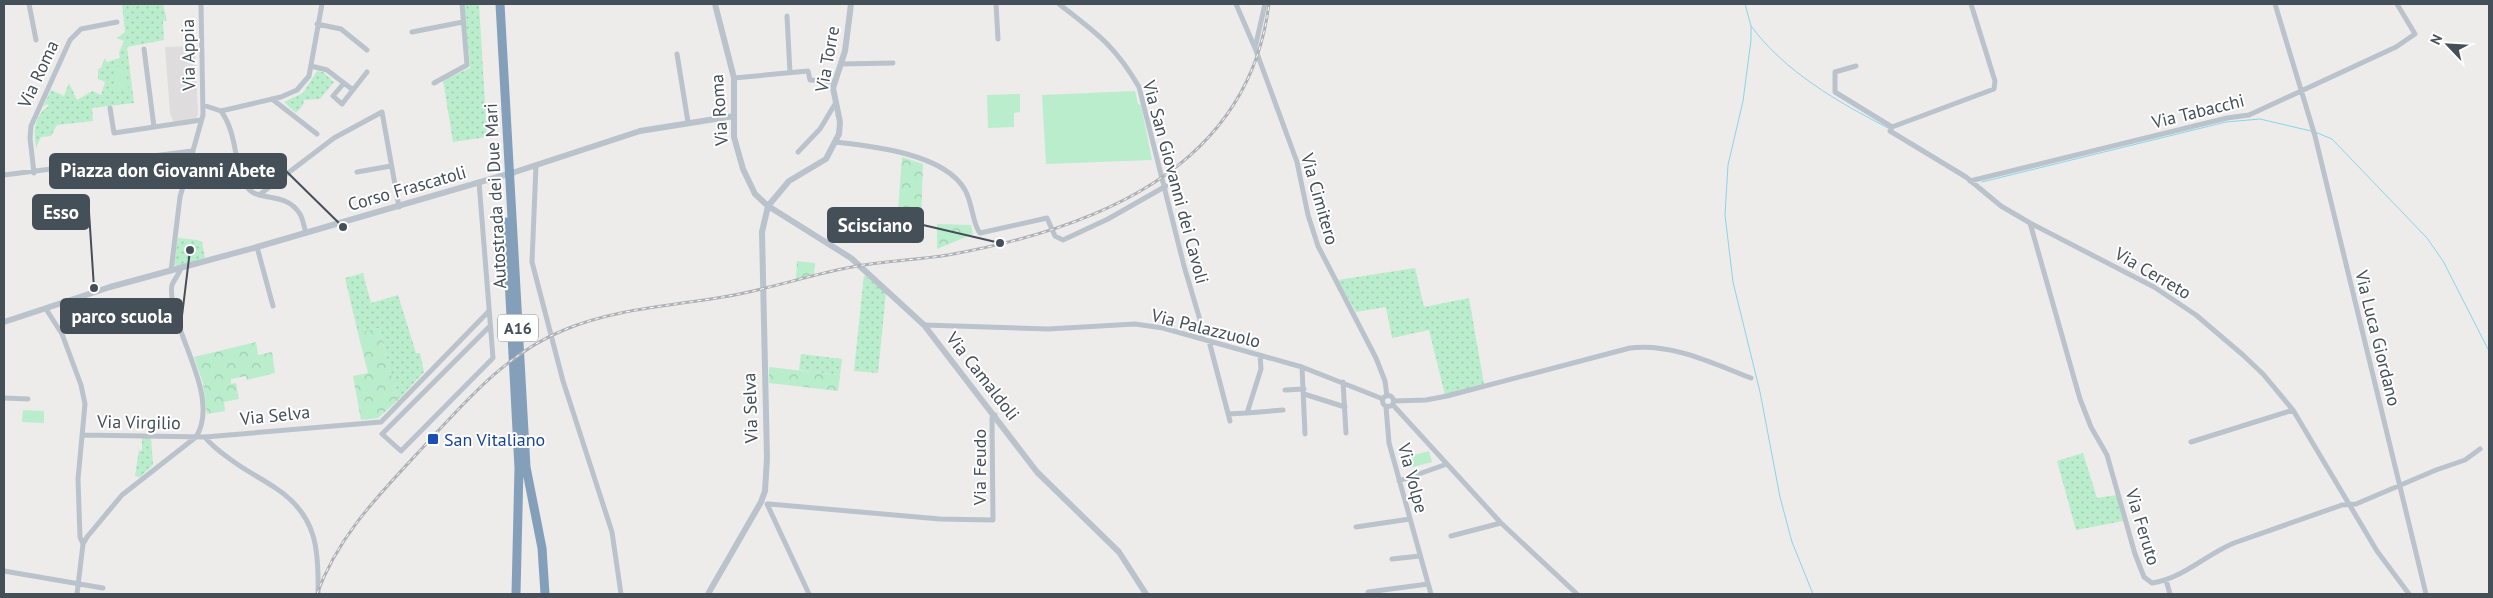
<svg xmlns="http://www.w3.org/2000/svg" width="2493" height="598" font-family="'PT Sans',sans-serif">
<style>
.education{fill:#dfdcdd}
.grass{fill:url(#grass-dots)}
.forest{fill:url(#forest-crowns)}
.garden{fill:#b9edcc}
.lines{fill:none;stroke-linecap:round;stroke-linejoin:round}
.stream{stroke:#87d6e9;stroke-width:1}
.minor{stroke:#bac3cb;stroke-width:5}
.tertiary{stroke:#bac3cb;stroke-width:6}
.motorway{stroke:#849fba;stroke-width:9}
.rail-casing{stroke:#aeb1b6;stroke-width:3}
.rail{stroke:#fff;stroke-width:1;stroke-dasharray:4;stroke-linecap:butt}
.transit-dot{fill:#1a4fb4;stroke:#fff;stroke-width:2}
.labels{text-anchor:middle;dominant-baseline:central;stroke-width:4;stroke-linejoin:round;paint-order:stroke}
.shield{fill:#fff;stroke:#7c848a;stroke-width:1}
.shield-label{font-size:16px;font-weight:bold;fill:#444f58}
.street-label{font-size:18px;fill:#444f58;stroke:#fff}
.transit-label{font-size:18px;fill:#164399;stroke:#fff;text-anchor:start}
.leader{fill:none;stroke:#444f58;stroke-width:2}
.callout-dot{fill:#444f58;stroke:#fff;stroke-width:2}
.callout{fill:#444f58;stroke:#444f58;stroke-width:2}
.callout-label{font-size:19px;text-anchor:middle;font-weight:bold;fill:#fff}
</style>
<defs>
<pattern id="grass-dots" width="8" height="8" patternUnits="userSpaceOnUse" patternTransform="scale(1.25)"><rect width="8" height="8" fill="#b9edcc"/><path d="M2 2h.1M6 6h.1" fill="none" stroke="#a0cdb1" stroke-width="1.8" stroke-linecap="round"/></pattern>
<pattern id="forest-crowns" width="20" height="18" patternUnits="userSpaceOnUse" patternTransform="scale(1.25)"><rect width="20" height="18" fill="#b9edcc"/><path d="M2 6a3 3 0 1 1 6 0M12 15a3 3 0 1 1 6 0" fill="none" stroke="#a0cdb1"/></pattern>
</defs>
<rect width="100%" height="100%" fill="#eeebeb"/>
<path class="education" d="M195 46 198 114 196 120 174 123 170 113 165 47Z"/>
<path class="grass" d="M122 4H163L167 21H163L164 40 127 47 134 103 92 108 93 121 57 125 51 136 41 137 36 148C33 132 34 115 49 106L47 104 43 107 51 90 64 96 69 83 77 100 92 91 101 95 105 82 98 79V69L101 68 105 58 107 62 120 58 119 53 124 41 117 38 125 32Z
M464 4H479L487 137 453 142 443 80 470 68Z
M317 71 323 72 334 82 320 99 304 100 303 105 296 113 284 102 303 93Z
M178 238 198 240 202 242 205 258 180 266 174 265Z
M1415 268 1424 307 1469 298 1484 384 1445 395 1429 330 1392 338 1386 307 1356 312 1338 280Z
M363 273 371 303 398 295 416 353H420L424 372 398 400 379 328 358 333 345 278Z
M864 275 886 292 878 373 854 371Z
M801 354 842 359 840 375 799 370Z
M142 437 151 438 153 465 140 477 135 476 139 450 142 451Z
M2083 453 2097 498 2116 495 2123 521 2076 530 2057 461Z"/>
<path class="forest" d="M902 157 923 164 921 224 897 223Z
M937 224 971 225 973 234 937 249Z
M797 261 815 263 814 274 796 279Z
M379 328 398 400 378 418 361 420 353 376 368 373 358 333Z
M256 342 258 355 272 352 275 373 247 380 246 376 231 379V384L236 383 239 399 224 402 225 411 207 414 203 383 194 357Z
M769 367 840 375 838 391 769 383Z"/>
<path class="garden" d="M125 66 128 89 116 90 113 68Z
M1135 91 1138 104 1141 105 1152 160 1046 164 1042 95Z
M1020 94V112L1014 113V127L988 128 987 95Z
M23 410 44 411V423L22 422Z
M1429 451 1432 462 1410 468 1407 457Z"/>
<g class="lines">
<path class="stream" d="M1745 4 1751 26V40L1743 101 1728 165 1725 215 1733 282 1760 392 1780 497 1792 542 1813 594
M1751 26C1785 72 1838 102 1888 128
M2315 132 2332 139 2427 238 2443 261 2489 351
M1982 182 2226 122 2260 119 2311 131"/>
<path class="minor" d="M29 4 36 40
M996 4 998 39
M1059 4C1095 32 1115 45 1139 87L1184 266 1203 330V339
M1236 4 1255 48 1297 162 1308 215 1318 246 1376 358 1385 381 1387 396
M2275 4 2315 136 2426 594
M787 16 790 73
M317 24 341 29 367 50
M412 32 463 22
M1255 48 1265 4
M144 49 154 127
M677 54 688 122
M841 64 893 63
M311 66 327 70 353 90
M1856 66 1835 72V92L1892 127
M734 78 808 71 810 80 834 82
M344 83 333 96 342 104 367 72
M434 83 467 65 462 4
M272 99 317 134
M203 105 221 111 281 97 297 90 309 76 322 4
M110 108 114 133 201 120
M221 111C239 136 233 168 247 187 258 203 285 190 300 214 303 219 304 227 306 233
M1892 127 1890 131 1966 177 2001 206 2030 223 2154 287 2196 315 2243 355 2263 374 2293 410 2377 551 2409 594
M1892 127 1994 89 1995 81 1971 4
M835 142C873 146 945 154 965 190 972 201 973 226 980 233L1047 218 1055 236 1063 240 1108 219 1166 186
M798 152 820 129 835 104
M536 165 532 262 563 381 612 532 621 594
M357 172 391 166
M34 173 30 138 31 126 70 40 81 29 117 22
M4 175 192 151
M1970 181 2227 118 2249 115 2396 47 2415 34 2397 4
M479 182 493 358 401 451 382 434 490 326
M259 195 334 138 382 112 399 207
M2030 223 2080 399 2091 427 2107 455 2135 554 2144 577 2152 583C2184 578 2205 555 2234 543L2342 505 2356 504 2436 470 2465 460 2480 449
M257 247 273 306
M171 271 180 197 203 115 201 4
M46 309 62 334 81 385 85 404 78 479 80 537 83 544
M924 325 1048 329 1135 324 1163 328 1302 367 1383 399
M1209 341 1230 421
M1302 367 1305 434
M1343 382 1346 433
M1285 390 1304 389
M1304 394 1345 407
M1382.5 401a5.5 5.5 0 1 1 11 0a5.5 5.5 0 1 1-11 0Z
M4 398 28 399
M1394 401 1426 400 1447 396 1630 348C1672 343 1712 363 1751 378
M1393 405 1501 523 1577 594
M1386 407 1389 443 1431 594
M1247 413 1283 410
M1228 414 1247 413 1261 369 1260 355
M82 435 205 437 381 422 489 311
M205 437C213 448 226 456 237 464 250 473 264 480 277 489 317 516 319 550 318 594
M2191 442 2293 410
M1399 481 1447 464
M767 504 809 594
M769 504 940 519 993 520 992 418 995 415
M1356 527 1410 519
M1451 536 1501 523
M1392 559 1420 556
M4 571 103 588
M2166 580 2170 594
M1368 592 1428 584
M77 594 83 544 87 537 122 495 196 437C218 402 183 348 175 312 173 304 170 294 172 285 174 280 179 274 181 268"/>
<path class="tertiary" d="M715 4 734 78V137L743 169 755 194 768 206 851 258 924 325 1037 472 1119 552 1146 594
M4 322 110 287 257 247 515 172 640 131 734 116
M708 594 761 502 765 491 767 458 762 232 768 206 789 181 826 159 839 134 840 122 833 88 845 51 851 4"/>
<path class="motorway" d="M500 4 526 467 542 548 545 594
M506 222 519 468 516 594"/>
<g class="rail-casing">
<path id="rail" d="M317 594C339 533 383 491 426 444 467 400 507 353 564 330 614 309 670 306 723 297 767 290 808 275 852 267 883 261 916 260 948 255 1093 229 1248 170 1269 4"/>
</g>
<use href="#rail" class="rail"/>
</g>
<rect class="transit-dot" x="427" y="433" width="12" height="12" rx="2.5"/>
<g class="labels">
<rect class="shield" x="498" y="314.5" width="40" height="27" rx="4"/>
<g class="shield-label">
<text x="518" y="328">A16</text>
</g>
<g class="street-label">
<text transform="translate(188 55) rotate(-91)">Via Appia</text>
<text transform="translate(827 59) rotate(-80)">Via Torre</text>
<text transform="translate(38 74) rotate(-65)">Via Roma</text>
<text transform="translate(719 110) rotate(-94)">Via Roma</text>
<text transform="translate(2198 111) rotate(-14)">Via Tabacchi</text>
<text transform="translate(1176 182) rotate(75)">Via San Giovanni dei Cavoli</text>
<text transform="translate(407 188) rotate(-16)">Corso Frascatoli</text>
<text transform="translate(495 196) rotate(-93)">Autostrada dei Due Mari</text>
<text transform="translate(1320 199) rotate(74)">Via Cimitero</text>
<text transform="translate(2153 273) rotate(30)">Via Cerreto</text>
<text transform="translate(1206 328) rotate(14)">Via Palazzuolo</text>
<text transform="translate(2378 338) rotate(76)">Via Luca Giordano</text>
<text transform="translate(983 376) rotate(52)">Via Camaldoli</text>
<text transform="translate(750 408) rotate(-92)">Via Selva</text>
<text transform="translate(275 415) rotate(-6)">Via Selva</text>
<text transform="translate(139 422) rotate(1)">Via Virgilio</text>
<text transform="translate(979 467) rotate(-90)">Via Feudo</text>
<text transform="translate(1413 478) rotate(75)">Via Volpe</text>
<text transform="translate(2143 527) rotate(73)">Via Feruto</text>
</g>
<g class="transit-label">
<text x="444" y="439">San Vitaliano</text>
</g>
</g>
<path class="leader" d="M343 227L286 171M94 288L89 212M1000 243L923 225M190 250L182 316"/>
<g class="callout-dot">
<circle cx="343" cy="227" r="5"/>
<circle cx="94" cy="288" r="5"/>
<circle cx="1000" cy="243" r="5"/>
<circle cx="190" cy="250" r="5"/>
</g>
<g class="callout">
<rect x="50" y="154" width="236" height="34" rx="5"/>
<rect x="33" y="195" width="56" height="34" rx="5"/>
<rect x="828" y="208" width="95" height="34" rx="5"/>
<rect x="61" y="299" width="121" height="34" rx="5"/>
</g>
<g class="callout-label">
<text x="168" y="177">Piazza don Giovanni Abete</text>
<text x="61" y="219">Esso</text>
<text x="875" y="232">Scisciano</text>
<text x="122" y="323">parco scuola</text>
</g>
<rect width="2493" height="598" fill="none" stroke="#444f58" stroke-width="10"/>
<g transform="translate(2448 45) rotate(295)" stroke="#ffffff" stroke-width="4" paint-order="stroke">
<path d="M0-4L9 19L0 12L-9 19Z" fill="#444f58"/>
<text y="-8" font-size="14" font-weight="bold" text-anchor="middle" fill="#444f58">N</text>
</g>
</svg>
